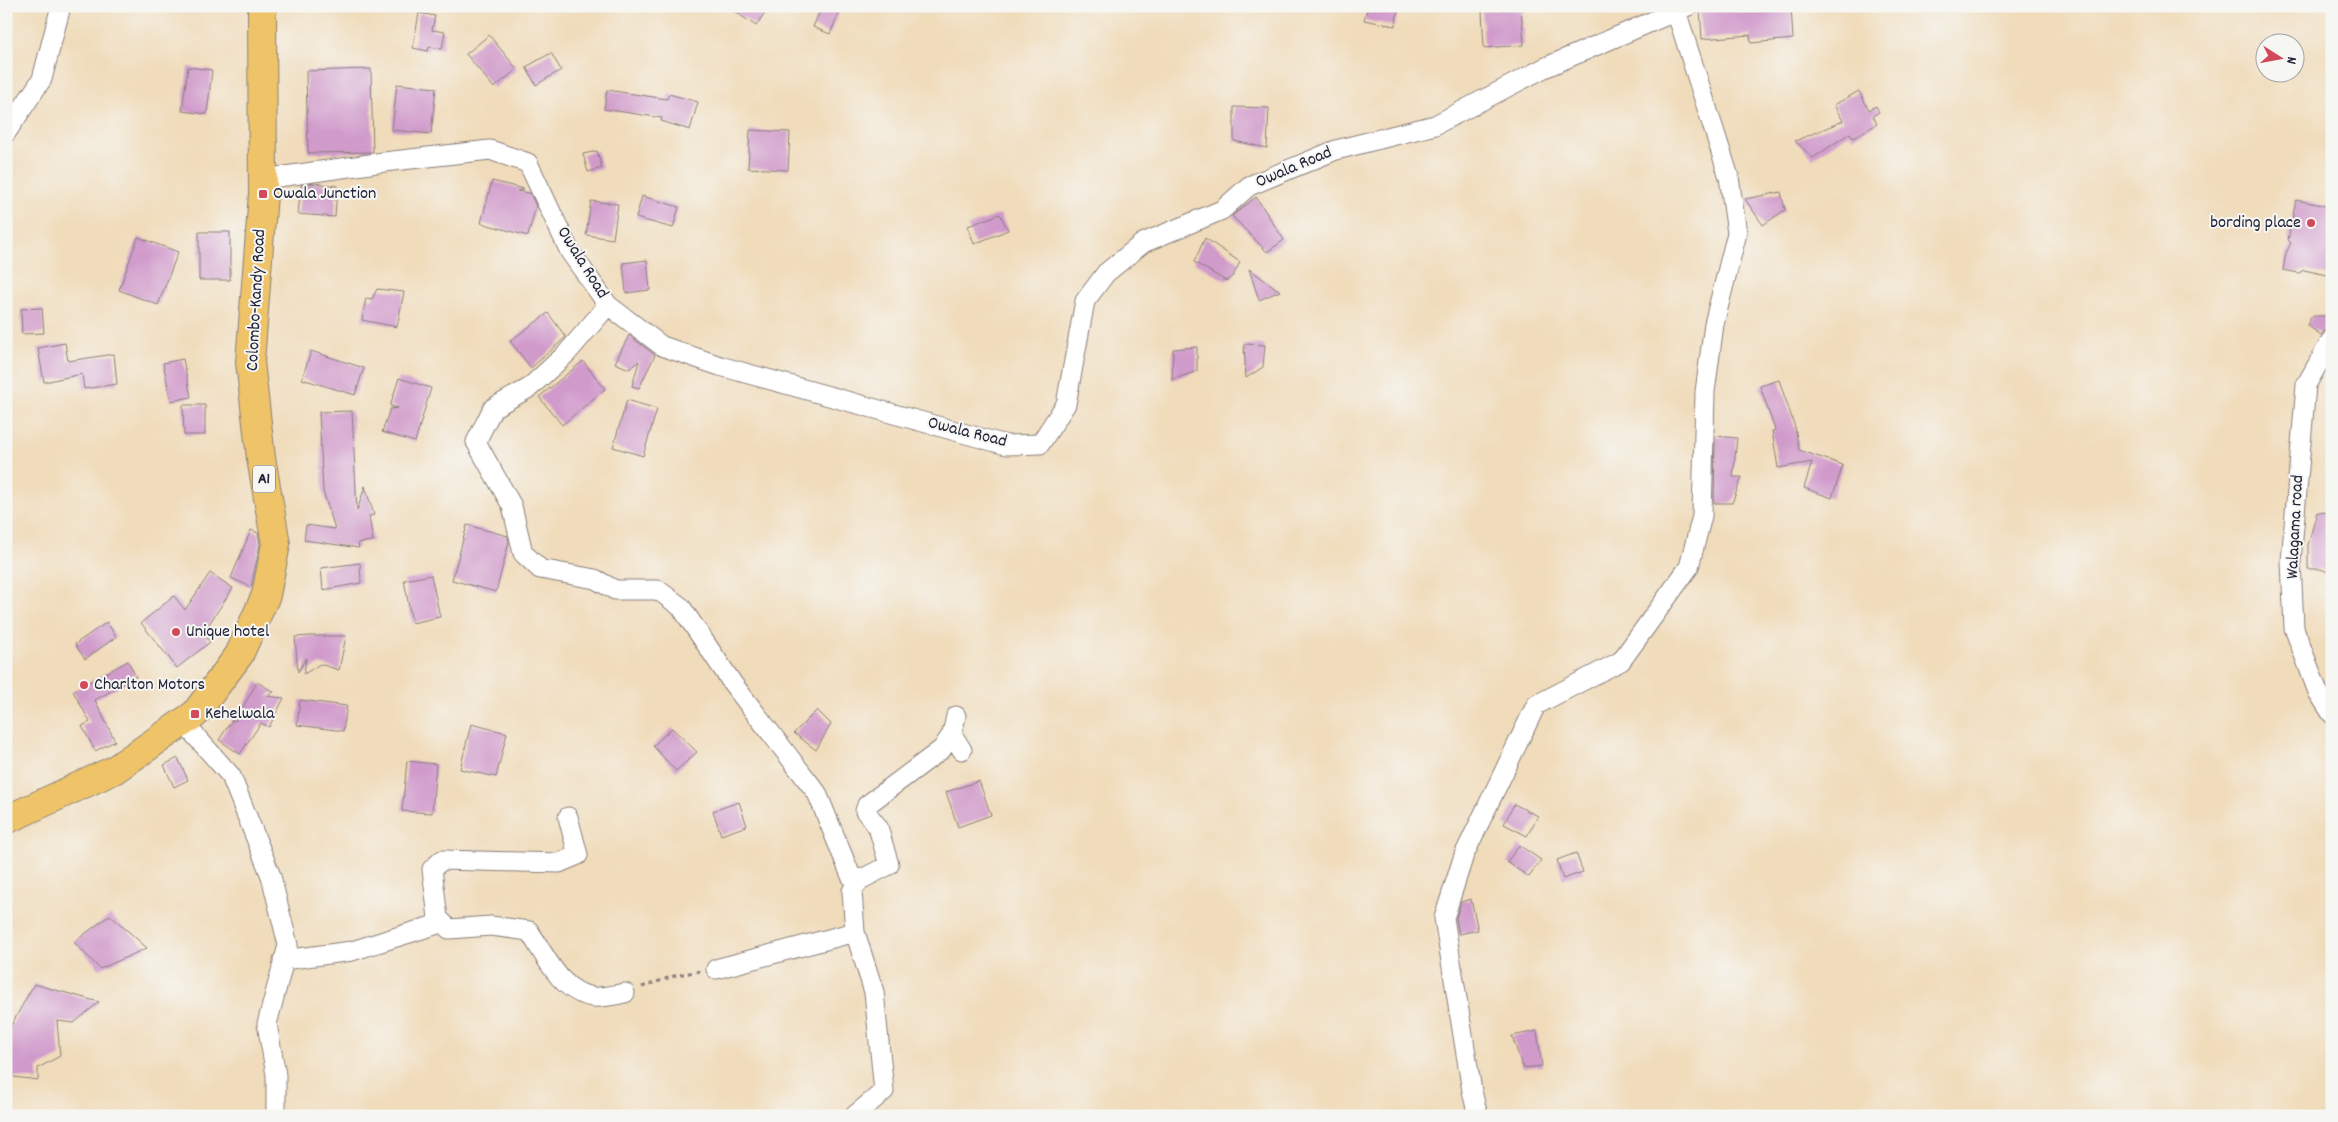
<svg xmlns="http://www.w3.org/2000/svg" width="2338" height="1122" font-family="Dekko,sans-serif">
<style>
.building{fill:#d09acb}
.lines{fill:none;stroke-linecap:round;stroke-linejoin:round}
.street-casing{stroke:#897e7a;stroke-width:21}
.highway-casing{stroke:#897e7a;stroke-width:30}
.path{stroke:#897e7a;stroke-width:3;stroke-dasharray:4 4;stroke-linecap:butt}
.street{stroke:#fff;stroke-width:19}
.highway{stroke:#efc469;stroke-width:28}
.poi-dot{fill:#d1495b;stroke:#f6f6f2;stroke-width:2}
.labels{text-anchor:middle;dominant-baseline:central;stroke-width:4;stroke-linejoin:round;paint-order:stroke}
.shield{fill:#f6f6f2;stroke:#626272;stroke-width:1}
.shield-label{font-size:16px;font-weight:bold;fill:#22223b}
.street-label{font-size:18px;fill:#22223b;stroke:#f6f6f2}
.poi-label{font-size:18px;fill:#22223b;stroke:#f6f6f2;text-anchor:start}
</style>
<rect width="100%" height="100%" fill="#f6f6f2"/>
<filter id="ink" filterUnits="userSpaceOnUse"><feTurbulence type="fractalNoise" baseFrequency=".02" numOctaves="2"/><feDisplacementMap in="SourceGraphic" scale="10" xChannelSelector="R" yChannelSelector="G"/><feConvolveMatrix kernelMatrix="1 2 1 2 8 2 1 2 1" color-interpolation-filters="sRGB"/></filter>
<filter id="wash" filterUnits="userSpaceOnUse"><feTurbulence type="fractalNoise" baseFrequency=".0096" numOctaves="4" result="noise"/><feDisplacementMap in="SourceGraphic" scale="20" xChannelSelector="R" yChannelSelector="G"/><feGaussianBlur stdDeviation="1.12" result="paint"/><feColorMatrix in="noise" values="0 0 0 0 0 0 0 0 0 0 0 0 0 0 0 0 0 1.4 0 .05"/><feComposite in="paint" operator="in"/></filter>
<g filter="url(#wash)">
<rect width="100%" height="100%" fill="#f0dbba"/>
<g id="blocks">
<path class="building" d="M727 6H769L756 26Z
M822 6H842L830 34 813 27Z
M1368 6H1399L1395 26 1364 20Z
M1736 6V12L1791 7 1793 39 1751 43 1750 35 1702 39 1700 9Z
M1521 8 1524 45 1484 48 1482 11Z
M419 13 435 16 432 30 445 32 442 49 429 47 428 51 413 48Z
M489 35 517 69 494 88 466 54Z
M551 53 561 70 536 85 526 67Z
M188 67 212 70 207 114 182 111Z
M371 69 373 152 308 153 306 71Z
M397 84 436 88 431 134 392 130Z
M607 90 667 99 669 94 698 102 690 130 661 121 662 118 604 109Z
M1859 91 1869 110 1876 106 1879 112 1873 116 1877 124 1853 138 1850 133 1813 158 1795 141 1843 121 1834 105Z
M1234 107 1269 108 1267 148 1234 141Z
M750 130 790 132 788 170 748 168Z
M597 151 602 168 588 172 583 154Z
M492 181 524 189 517 191 530 193 536 206 528 236 481 223Z
M313 183 337 186 335 217 298 214 301 185Z
M1781 192 1785 210 1763 225 1745 199Z
M642 196 679 207 673 228 636 218Z
M1256 197 1284 240 1267 252 1232 216Z
M2296 200 2332 207V276L2304 270 2299 273 2283 270 2286 253 2291 243 2288 240Z
M591 201 618 204 613 239 586 235Z
M1000 214 1008 230 974 244 968 226Z
M199 232H230V280H199Z
M138 237 178 252 158 305 119 290Z
M1205 238 1240 262 1233 276 1226 281 1194 262Z
M647 260 650 290 626 293 623 263Z
M1249 269 1280 291 1259 300Z
M377 289 404 292 397 327 362 320 366 298 372 299Z
M42 308 44 333 22 334 21 309Z
M548 313 566 337 531 368 510 341Z
M2312 316H2332V328L2326 330 2321 335 2307 325Z
M629 335 655 355 639 388 632 386 639 361 629 369 615 363Z
M65 343 68 361 114 354 117 384 84 389 82 374 44 382 38 348Z
M1244 344 1265 345 1263 367 1246 378Z
M1197 347V371L1172 380 1173 349Z
M311 351 364 368 355 395 302 379Z
M183 359 191 397 171 401 163 363Z
M583 361 605 389 562 425 539 397Z
M399 378 431 388 415 442 382 432 390 409 398 408 390 406Z
M1779 380 1795 427 1799 450 1843 465 1832 498 1804 488 1812 462 1778 468 1772 431 1775 430 1760 386Z
M627 400 657 409 643 456 613 447Z
M183 405H205V435H184Z
M352 411 357 511 365 486 374 515 369 516 373 541 358 543 359 548 304 540 306 525 335 529 323 491 319 412Z
M1715 436 1737 438 1733 477H1742L1732 503H1714Z
M2317 512 2332 513V574L2321 569H2308V545Z
M467 525 508 536 509 542 496 592 452 580Z
M251 530 258 533 260 544 251 587 231 578Z
M360 563 361 583 323 590 321 568Z
M210 573 233 588 203 633 210 642 177 668 141 623 174 596 185 610Z
M431 575 440 617 412 623 404 580Z
M107 622 116 637 85 659 75 644Z
M311 636H346L339 670 320 664 304 674 306 658 298 672 295 637Z
M128 661 136 677 95 700 115 741 95 751 82 726 90 722 73 691Z
M257 682 274 692 267 696 284 698 269 727 261 723 240 754 219 740 232 720 235 721Z
M300 700 347 706 343 731 297 725Z
M817 710 831 724 816 750 794 733Z
M471 724 507 733 496 777 460 769Z
M672 728 697 752 676 771 653 746Z
M178 758 188 780 174 787 164 765Z
M407 761 436 764 432 813 402 811Z
M979 781 991 815 958 827 946 792Z
M739 802 747 826 721 835 713 811Z
M1514 804 1538 816 1527 836 1504 824Z
M1519 845 1541 860 1529 877 1507 862Z
M1576 853 1583 872 1563 879 1557 860Z
M1471 899 1478 930 1459 934 1456 918 1461 902Z
M110 915 147 948 100 969 74 942Z
M34 984 99 1002 74 1023 57 1021 60 1056 38 1068V1080L6 1076 7 1033Z
M1537 1031 1542 1066 1523 1068 1512 1036Z"/>
</g>
</g>
<g filter="url(#ink)">
<use href="#blocks" fill-opacity="0" stroke="#897e7a" stroke-width="1"/>
<g class="lines">
<g class="street-casing">
<path id="street" d="M6 133 42 79 61 6
M264 179 384 162 490 150 528 163 570 252 608 305 662 346 720 366 1006 445 1040 444 1066 404 1085 301 1106 273 1143 243 1222 210 1249 186 1336 150 1435 125 1544 68 1688 6
M608 305 567 353 529 388 493 408 476 442 512 506 523 553 540 569 595 579 615 590H658L681 607 733 684 817 793 851 876 860 880 889 865 878 827 865 811 867 805 942 749 952 734
M2332 339 2306 385 2291 561 2294 628 2318 692 2332 714
M956 716 952 734 962 750
M184 723 231 776 271 876 288 945 267 1024 276 1075V1116
M438 918 449 929 491 926 529 931C546 956 560 992 593 997 603 998 615 995 625 993
M283 960 352 951 435 925 438 918 432 869 442 860 559 863 578 855 568 817
M716 969 855 932
M854 1116 884 1091 874 992 855 932 852 891 860 880
M1478 1116 1472 1091 1444 918 1464 855 1536 705 1621 661 1689 567 1702 516 1705 392 1714 324 1737 233 1729 177 1676 11"/>
</g>
<g class="highway-casing">
<path id="highway" d="M6 820 114 770 195 714 239 655 266 595 276 544 261 458 250 362 263 194 262 6"/>
</g>
<path class="path" d="M642 987 677 975 701 971"/>
<use href="#street" class="street"/>
<use href="#highway" class="highway"/>
</g>
</g>
<g class="poi-dot">
<rect x="258" y="189" width="10" height="10" rx="2.5"/>
<circle cx="2311" cy="223" r="5"/>
<circle cx="176" cy="632" r="5"/>
<circle cx="84" cy="685" r="5"/>
<rect x="190" y="709" width="10" height="10" rx="2.5"/>
</g>
<g class="labels">
<rect class="shield" x="253" y="465.5" width="22" height="27" rx="4"/>
<g class="shield-label">
<text x="264" y="479">A1</text>
</g>
<g class="street-label">
<text transform="translate(1294 168) rotate(-23)">Owala Road</text>
<text transform="translate(582 263) rotate(58)">Owala Road</text>
<text transform="translate(257 300) rotate(-87)">Colombo-Kandy Road</text>
<text transform="translate(967 433) rotate(14)">Owala Road</text>
<text transform="translate(2296 527) rotate(-87)">Walagama road</text>
</g>
<g class="poi-label">
<text x="273" y="194">Owala Junction</text>
<text x="2301" y="223" text-anchor="end">bording place</text>
<text x="186" y="632">Unique hotel</text>
<text x="94" y="685">Charlton Motors</text>
<text x="205" y="714">Kehelwala</text>
</g>
</g>
<rect width="2338" height="1122" fill="none" stroke="#f6f6f2" stroke-width="25"/>
<g transform="translate(2280 58) rotate(101)"><circle r="24" fill="#f6f6f2" stroke="#a1a1a9"/>
<path d="M0-4L9 19L0 12L-9 19Z" fill="#d1495b"/>
<text y="-8" font-size="14" font-weight="bold" text-anchor="middle" fill="#22223b">N</text>
</g>
</svg>
